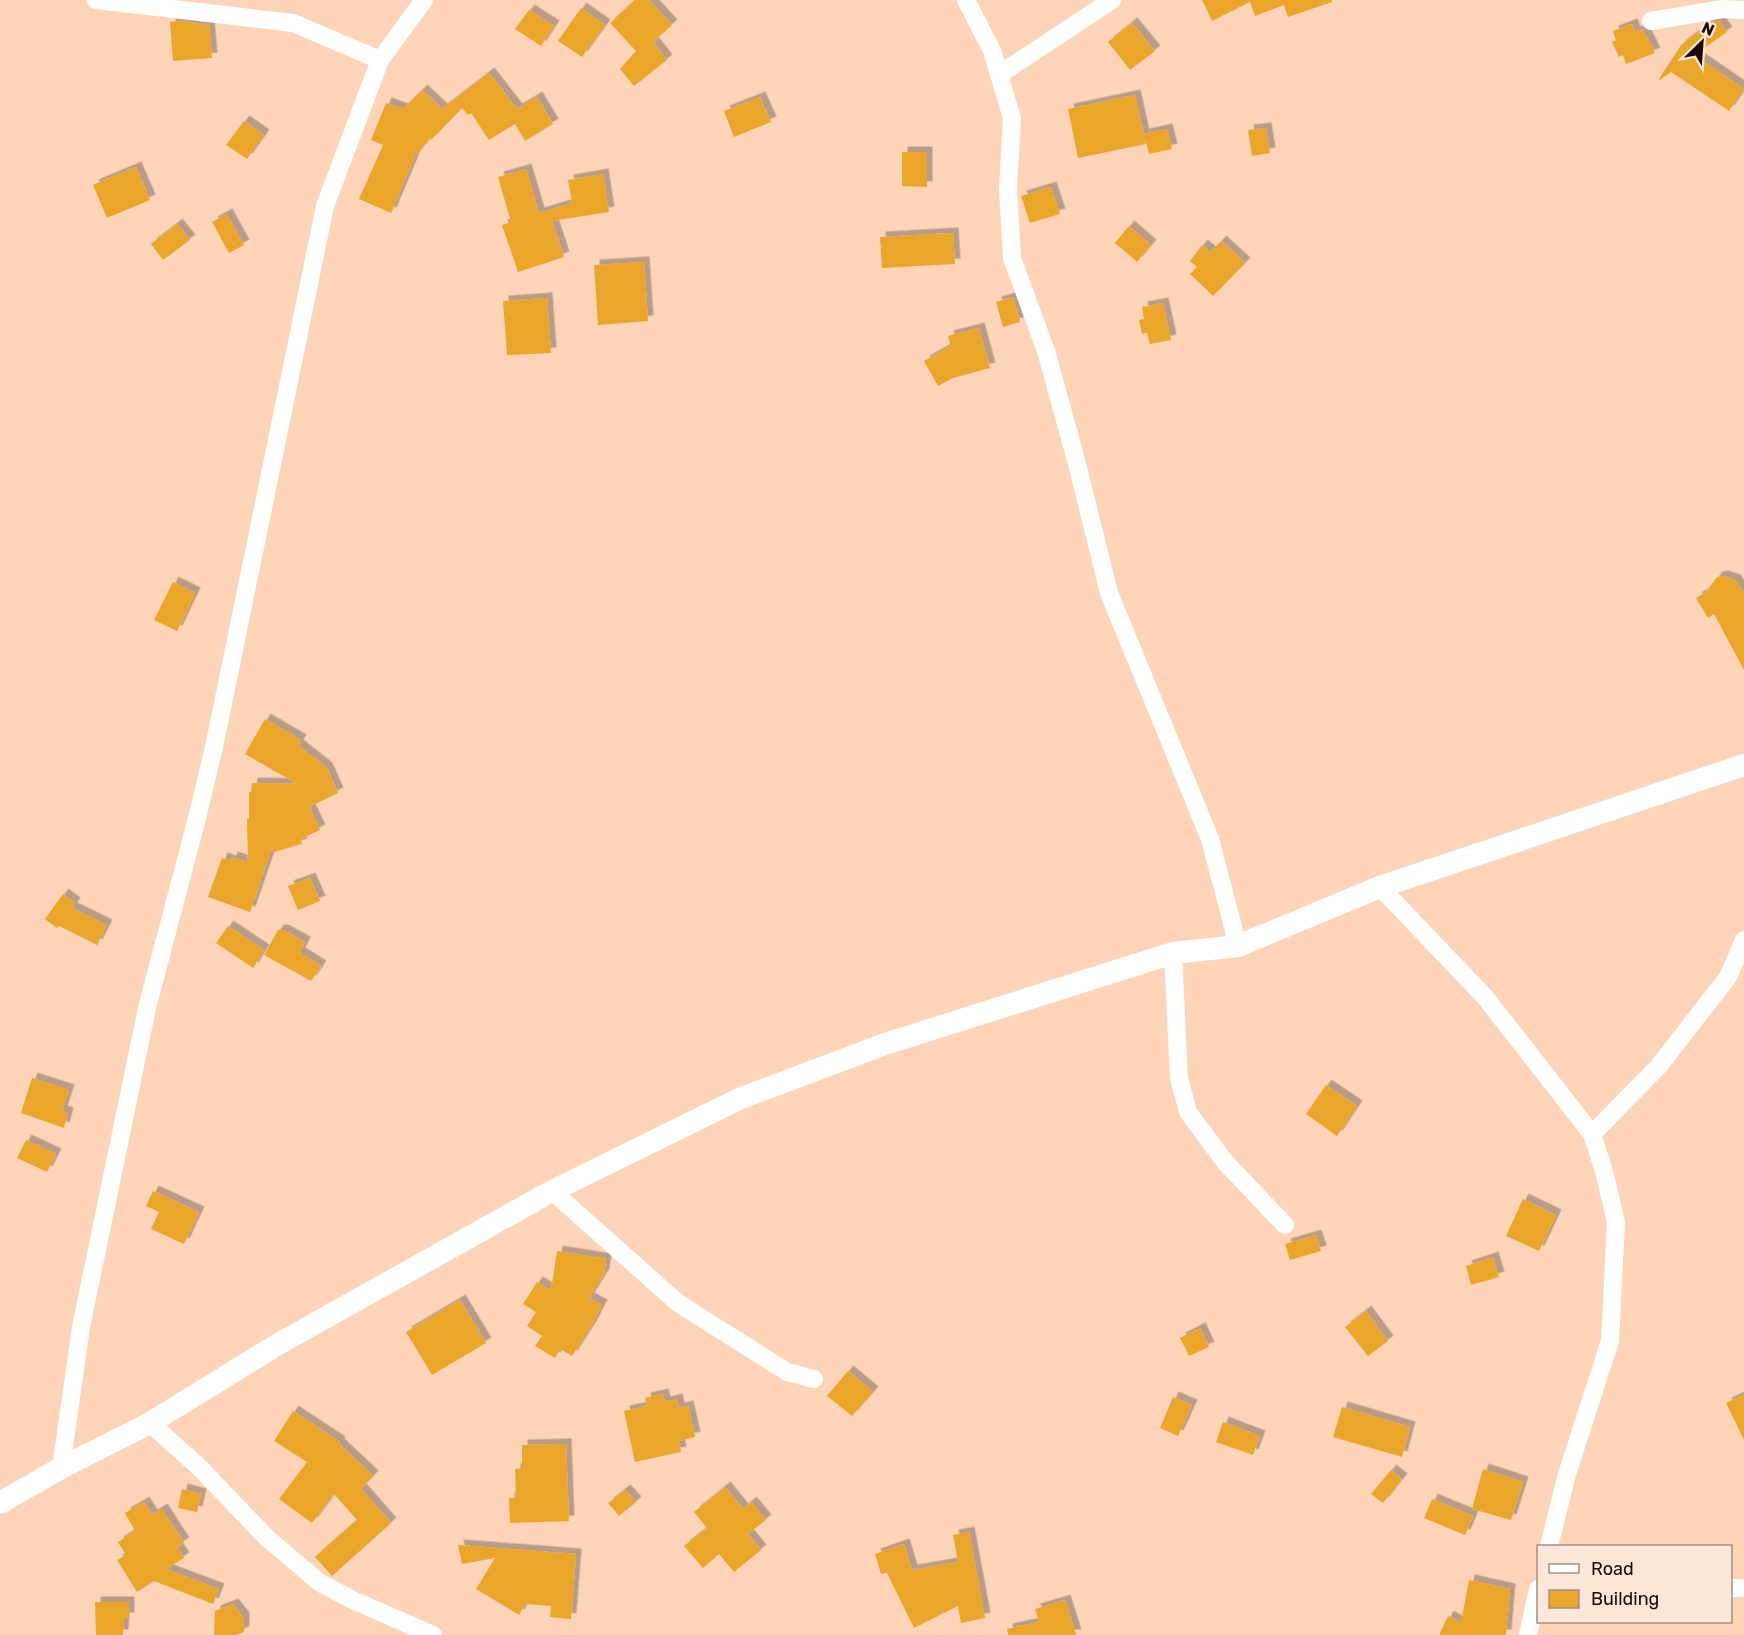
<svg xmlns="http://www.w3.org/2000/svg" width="1744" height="1635" font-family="Rubik,sans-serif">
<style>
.building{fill:#eaa62c;filter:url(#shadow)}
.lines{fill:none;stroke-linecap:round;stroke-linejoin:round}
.minor{stroke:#fff;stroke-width:18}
.tertiary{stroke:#fff;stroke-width:22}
</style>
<defs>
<filter id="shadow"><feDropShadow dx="5.5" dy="-5.5" stdDeviation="0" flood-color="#0004"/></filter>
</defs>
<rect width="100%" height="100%" fill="#fdd4b8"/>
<path class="building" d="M635 0H649L672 25 653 42 667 60 634 86 620 69 636 51 610 23Z
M1202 0H1332V2L1288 17 1284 5 1255 16 1250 2 1212 21Z
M581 8 605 25 582 57 558 41Z
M529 10 554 26 541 46 515 29Z
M179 21 209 25 212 58 173 61 170 22Z
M1719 21 1727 32 1694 55 1744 89 1729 111 1671 72 1660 80 1659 79 1681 45 1712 22Z
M1132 23 1155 51 1130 70 1108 42Z
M1632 24 1635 32 1643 29 1655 53 1626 64 1623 55 1619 57 1612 42 1616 40 1613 31Z
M489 73 517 109 537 97 553 124 525 141 515 124 489 140 471 113 468 115 462 108 431 140 430 138 415 156 391 213 359 199 383 145 371 140 386 103 403 109 422 90 442 109Z
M1135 95 1146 144 1078 158 1068 109Z
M760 97 771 122 734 137 724 111Z
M244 121 264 135 247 159 226 145Z
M1266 128 1270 153 1252 156 1248 130Z
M1167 129 1172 149 1149 154 1144 134Z
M902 152H927V187L902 186Z
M136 167 150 200 107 218 93 185Z
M526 169 539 213 572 203 568 180 603 174 609 212 552 221 564 257 518 272 502 225 511 222 498 177Z
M1051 187 1060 214 1030 223 1021 196Z
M227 214 244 245 229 253 212 222Z
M177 224 190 240 163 260 151 244Z
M1129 226 1151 245 1137 262 1115 243Z
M953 233 955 264 882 268 880 237Z
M1221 241 1245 263 1213 296 1190 274 1197 267 1190 261 1202 245 1211 252Z
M644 262 648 321 598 325 594 265Z
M1013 297 1020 322 1003 327 996 302Z
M547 298 551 353 507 355 503 301Z
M1163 303 1171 340 1150 344 1147 333 1142 334 1139 320 1144 319 1142 307Z
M979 328 990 368 953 378 938 386 924 361 951 346 948 336Z
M1723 576 1735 580 1744 593V670L1714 614 1708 618 1696 598 1706 592 1717 577Z
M173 582 195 593 177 631 154 620Z
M265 719 301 740 298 745 327 768 338 793 309 807 320 830 301 839 302 844 274 852 272 848 250 912 208 897 222 858 231 861 232 857 248 862 247 819H249V792H251L252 783 297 784 245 754Z
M310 878 320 901 298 910 288 886Z
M63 894 75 903 72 908 107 925 97 945 59 926 57 928 45 919Z
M228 926 264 950 253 968 216 943Z
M278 930H283L305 942 300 953 321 966 311 981 264 955Z
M32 1078 69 1090 62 1111 68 1113 64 1128 21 1113Z
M1326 1085 1357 1106 1337 1136 1306 1114Z
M26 1140 56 1154 47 1172 17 1158Z
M153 1191 199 1212 184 1244 151 1229 159 1212 146 1206Z
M1523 1199 1556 1215 1539 1251 1506 1236Z
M1316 1235 1321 1251 1290 1260 1285 1244Z
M557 1251 606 1259 604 1274 589 1298 602 1305 592 1325 572 1356 560 1349 555 1358 535 1346 542 1336 527 1326 536 1312 523 1304 537 1282 551 1290Z
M1493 1257 1499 1277 1471 1285 1466 1266Z
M460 1300 486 1343 432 1375 406 1332Z
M1366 1311 1388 1341 1368 1356 1345 1327Z
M1200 1328 1209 1347 1189 1356 1180 1338Z
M848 1371 873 1392 852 1416 827 1396Z
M663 1394 665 1402 677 1399 679 1408 688 1406 695 1437 679 1441 681 1452 635 1462 624 1411 647 1406 645 1398Z
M1744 1395V1440L1726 1403Z
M1173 1397 1192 1405 1178 1436 1160 1428Z
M1342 1407 1410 1427 1402 1457 1333 1437Z
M293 1411 340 1442 339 1444 373 1476 361 1489 391 1523 332 1576 315 1557 357 1520 334 1494 312 1523 279 1499 307 1462 274 1441Z
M1223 1422 1260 1436 1253 1455 1216 1442Z
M566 1444 569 1521 510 1523 509 1498H516L515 1469 522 1468V1445Z
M1483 1469 1523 1482 1511 1520 1472 1509Z
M1391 1470 1402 1479 1383 1503 1371 1494Z
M725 1487 743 1509 751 1502 766 1520 748 1534 761 1550 734 1572 719 1554 703 1568 684 1546 707 1528 694 1512Z
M182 1489 201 1494 197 1512 178 1508Z
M625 1490 636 1502 619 1516 608 1503Z
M1432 1499 1473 1516 1465 1535 1424 1518Z
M144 1502 152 1515 162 1509 184 1543 177 1547 184 1558 166 1569 219 1589 213 1604 154 1581 137 1592 117 1560 126 1555 118 1542 135 1531 125 1513Z
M969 1532 985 1618 961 1623 958 1606 914 1628 887 1573 881 1574 875 1554 904 1544 912 1570 958 1562 953 1535Z
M458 1545 576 1554 571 1619 550 1617 551 1606 525 1604 519 1615 476 1589 495 1558 462 1564Z
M1469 1580 1510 1589 1506 1635H1439L1448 1616 1461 1623Z
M1065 1600 1076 1635H1008L1007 1629 1039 1622 1035 1609Z
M95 1602H129V1618H124L123 1635H96Z
M233 1604 244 1618V1632L236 1635H214L215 1611Z"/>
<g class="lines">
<path class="minor" d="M96 0 293 23 380 60
M966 0 992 51 1012 118 1008 189 1012 258 1046 351 1076 460 1109 593 1210 839 1238 946
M1651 21 1723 9 1744 10
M1000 74 1112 0
M1380 887 1485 997 1592 1134 1604 1171 1616 1222 1610 1341 1567 1474 1549 1546
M1173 953 1179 1078 1188 1112 1225 1162 1285 1225
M1592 1134 1658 1067 1728 977 1744 940
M552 1191 678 1303 787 1372 814 1379
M150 1423 199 1467 267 1538 320 1583 355 1601 433 1635
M61 1468 81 1327 147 1008 197 818 214 747 325 206 380 60 424 0
M1730 1588H1744
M1528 1635 1538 1589"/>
<path class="tertiary" d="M0 1503 61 1468 150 1423 280 1343 552 1191 739 1099 885 1044 1173 953 1238 946 1380 887 1744 765"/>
</g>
<rect x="1537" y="1545" width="195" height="78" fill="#fbe6d8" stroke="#a28e82" stroke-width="1.5"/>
<rect x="1549" y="1564" width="30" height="9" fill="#ffffff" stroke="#a28e82" stroke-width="1.5"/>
<text x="1591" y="1575" font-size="18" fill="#1c0b01">Road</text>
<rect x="1549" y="1590" width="30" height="18" fill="#eaa62c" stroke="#a28e82" stroke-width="1.5"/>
<text x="1591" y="1605" font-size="18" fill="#1c0b01">Building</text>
<g transform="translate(1702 42) rotate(25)" stroke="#fbe6d8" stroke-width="4.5" paint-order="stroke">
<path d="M0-4.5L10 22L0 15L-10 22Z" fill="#1c0b01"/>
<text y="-9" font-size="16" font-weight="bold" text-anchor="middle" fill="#1c0b01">N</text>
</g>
</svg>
